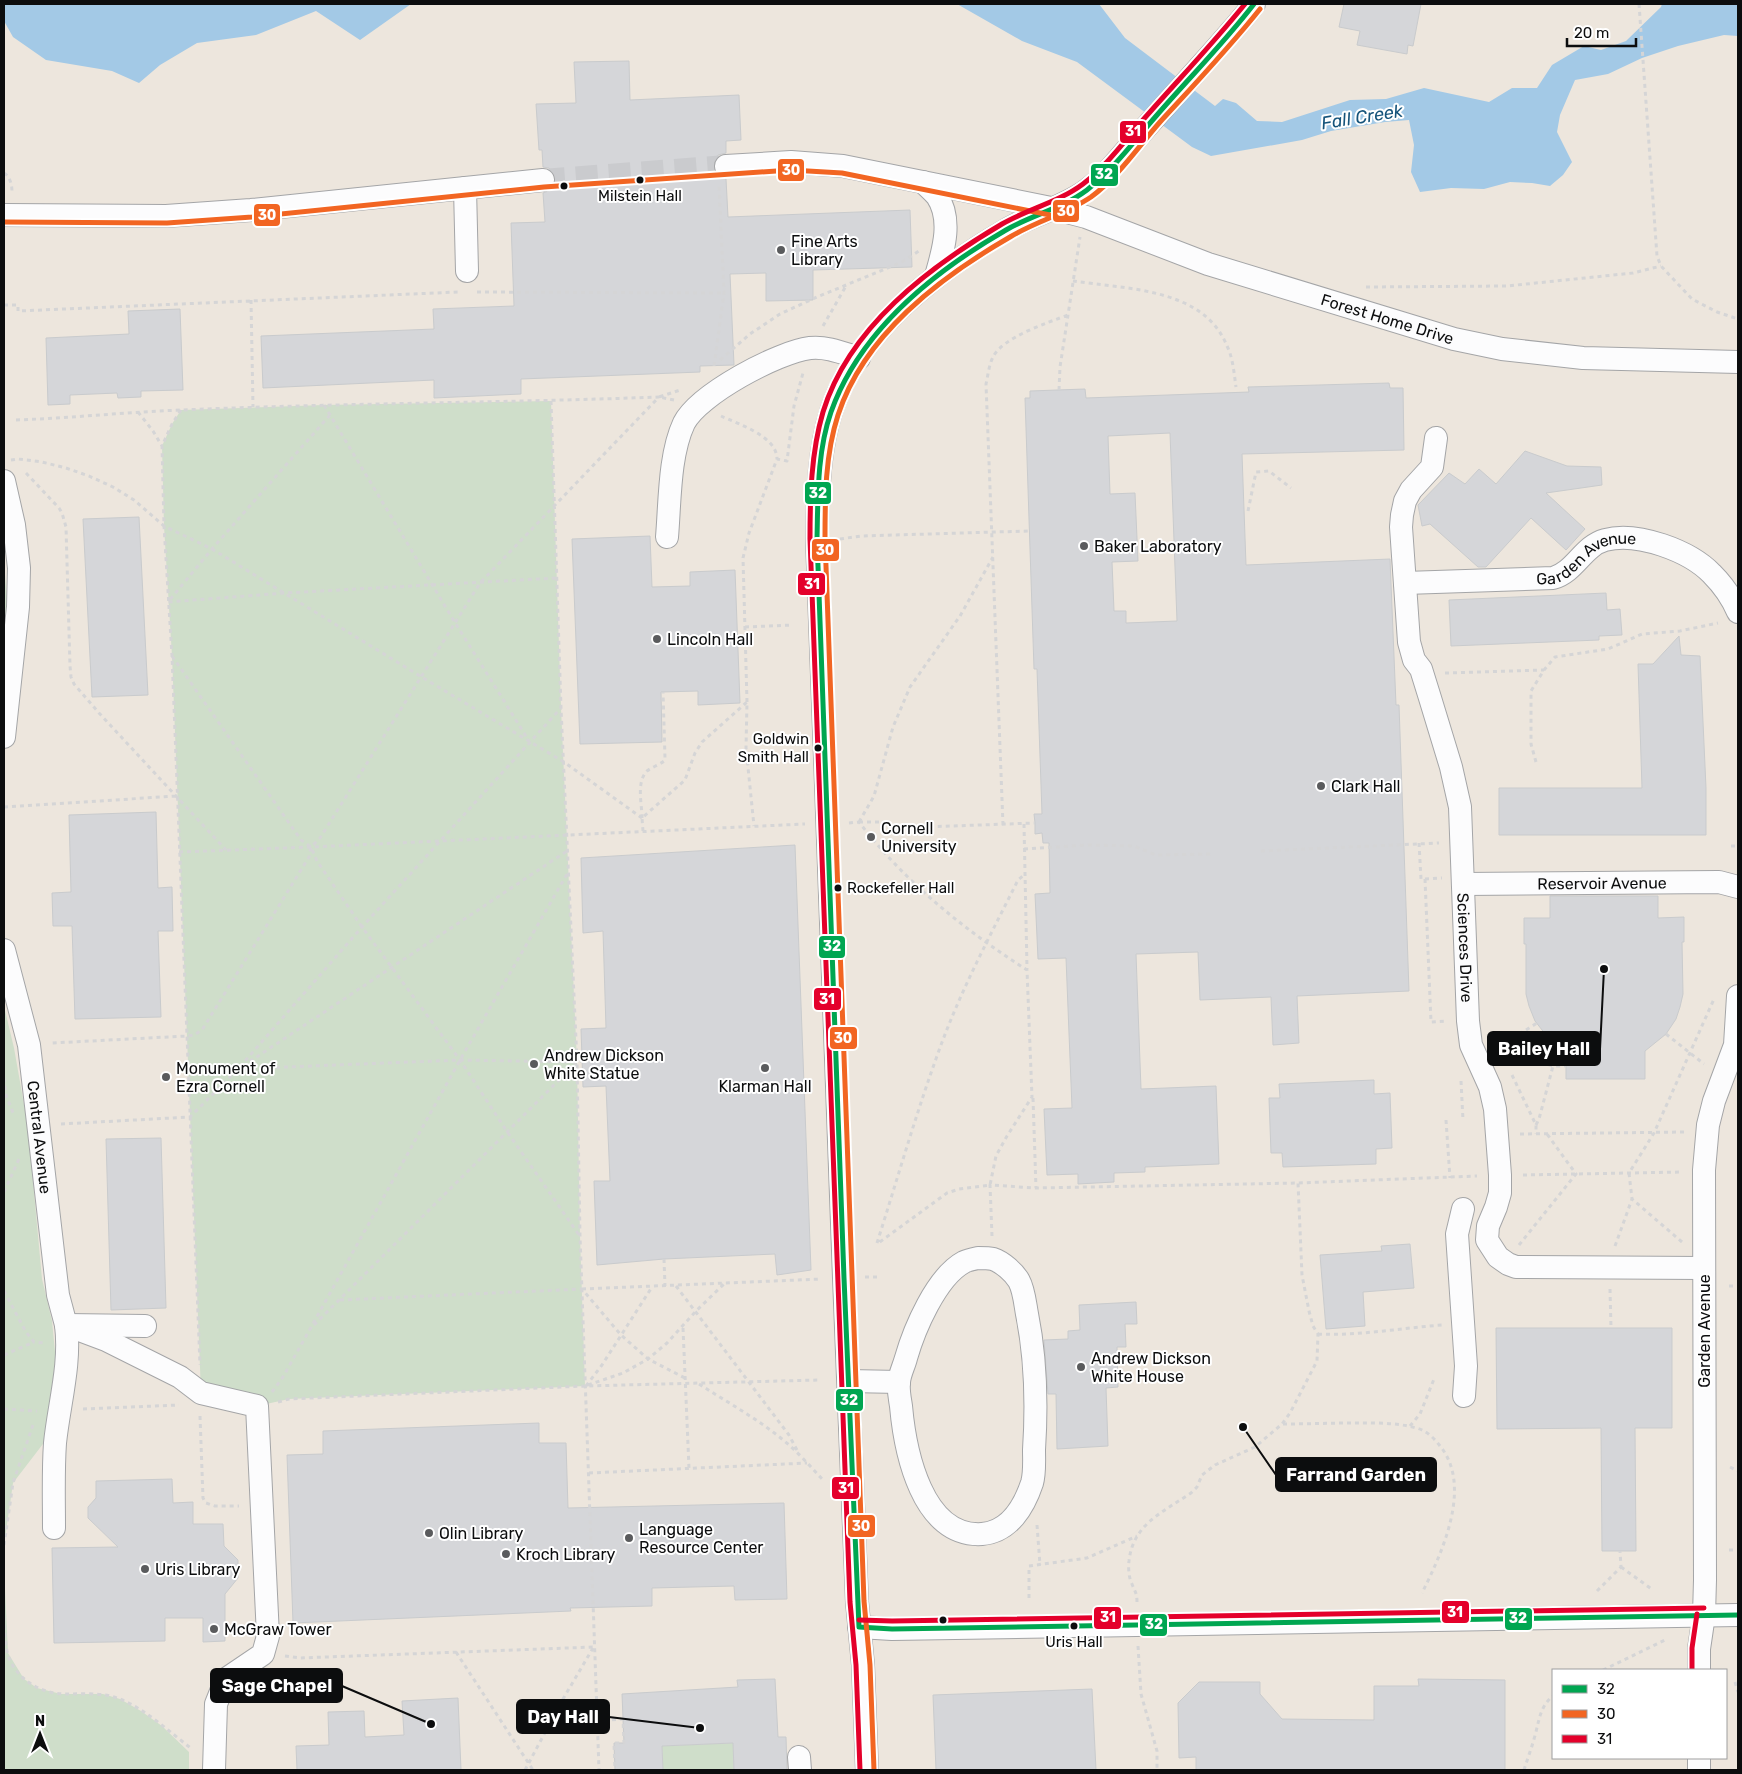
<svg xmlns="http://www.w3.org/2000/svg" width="1742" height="1774" font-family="Rubik,sans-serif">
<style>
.commercial{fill:#ede6dd;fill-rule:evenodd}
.green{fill:#cfdeca}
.water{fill:#a3c9e6}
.building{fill:#d5d6d9;stroke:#c9cbcd;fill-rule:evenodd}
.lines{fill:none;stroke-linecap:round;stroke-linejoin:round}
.minor-tunnel{stroke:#cacbce;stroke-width:22;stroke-dasharray:22 11;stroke-linecap:butt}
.minor-casing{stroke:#a4a5a7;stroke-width:24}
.path{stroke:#d5d5d6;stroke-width:3;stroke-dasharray:4 4;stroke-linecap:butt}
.minor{stroke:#fcfcfd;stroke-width:22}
.bus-1-casing{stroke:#fff;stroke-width:9}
.bus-2-casing{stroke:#fff;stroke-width:9}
.bus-3-casing{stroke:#fff;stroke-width:9}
.bus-1{stroke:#00a651;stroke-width:5}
.bus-2{stroke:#f26522;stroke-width:5}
.bus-3{stroke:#e4002b;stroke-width:5}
.bus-dot{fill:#0c0d0e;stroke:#fff;stroke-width:2}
.poi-dot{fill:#5a5b5d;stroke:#fff;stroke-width:2}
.labels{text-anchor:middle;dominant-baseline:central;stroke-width:4;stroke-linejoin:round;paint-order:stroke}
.bus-label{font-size:15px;fill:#0c0d0e;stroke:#fff}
.poi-label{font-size:16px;fill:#0c0d0e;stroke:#fff;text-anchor:start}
.street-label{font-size:16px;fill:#0c0d0e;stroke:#fff}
.water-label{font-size:18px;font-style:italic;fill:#16547b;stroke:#fff}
.leader{fill:none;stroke:#0c0d0e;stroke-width:2}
.callout-dot{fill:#0c0d0e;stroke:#fff;stroke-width:2}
.callout{fill:#0c0d0e;stroke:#0c0d0e;stroke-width:2}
.callout-label{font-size:18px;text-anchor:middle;font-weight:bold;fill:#fff}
.line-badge{stroke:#fff;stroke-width:2}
.badge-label{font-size:14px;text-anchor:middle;font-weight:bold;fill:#fff}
</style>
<rect width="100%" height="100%" fill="#ebedf0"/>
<path class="commercial" d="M4 4H1738V1770H4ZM1553 1670H1726V1758H1553Z"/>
<path class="green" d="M551 401 561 708 577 1062 580 1236 585 1386 289 1399 257 1406 201 1393 172 656 164 526 162 446 172 424 181 410 324 405Z
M4 562 7 600 4 628Z
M4 1006 14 1048 28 1127 42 1279 52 1321 56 1362 46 1440 13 1483 4 1545Z
M4 1567 8 1653 24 1679 37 1688 61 1694H103L120 1699 141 1711 162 1726 189 1752V1770H4Z
M733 1743 734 1770H663L662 1746Z"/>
<path class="water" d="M4 4H411L360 40 316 11 256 35 197 43 160 65 139 83 112 71 46 60 13 37 4 21Z
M957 4H1099L1125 38 1215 106 1223 99 1236 103 1257 121 1282 122 1350 100 1386 99 1424 88 1489 102 1512 88H1537L1552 65 1584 46 1601 50 1626 41 1661 7 1662 4H1738V36L1724 35 1678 46 1642 58 1608 74 1575 80 1560 115 1557 132 1572 162 1563 175 1550 186 1532 183 1510 182 1484 189 1451 188 1420 192 1411 172 1414 145 1409 120 1385 122 1331 131 1302 140 1211 156 1192 147 1077 62 1022 41Z"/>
<path class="building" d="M1344 4H1421L1413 46 1408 45 1407 54 1357 45 1360 31 1339 27Z
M629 61 630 100 739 95 741 140 726 141V153L718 155 714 161 713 166 715 174 720 177 726 179 728 217 910 210 912 267 813 270V300L766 301V273L730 274 734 365 700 366V372L521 379V394L434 398V380L263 388 261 336 434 329 433 309 514 306 511 223 545 222 543 193 551 190 555 186 556 179 553 172 549 168 543 167 542 150H539L536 104 576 103 574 62Z
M180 309 183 390 141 391V397L118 398 117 393 70 395V404L48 405 46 338 129 334 128 311Z
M1389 383 1390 388H1403L1404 450 1242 454 1246 565 1390 559 1396 705H1399L1409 991 1297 996 1299 1043 1273 1045 1271 997 1200 1000 1198 952 1136 954 1141 1089 1216 1086 1219 1164 1145 1167V1172L1114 1173V1182L1078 1184V1174L1047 1175 1044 1109 1072 1108 1066 958 1038 959 1035 894 1050 893 1049 843H1043L1042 833 1035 834V823L1034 814H1042L1037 669H1034L1025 398H1030V391L1085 389 1086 398 1249 392 1248 387ZM1170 433 1177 621 1126 623V611H1114L1112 562 1138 561 1135 493 1110 494 1108 436Z
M1525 451 1567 466 1601 467 1602 485 1546 493 1585 529 1566 550 1531 518 1486 567H1478L1430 524 1422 526 1418 505 1449 473 1465 484 1479 469 1496 484Z
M139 517 148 695 92 697 83 519Z
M650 536 652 587 690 586V572L735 570 740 703 698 705V691L661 692 662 742 580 744 572 539Z
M1606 593 1607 610 1620 609 1622 635 1599 636V640L1451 646 1449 600Z
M1679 636 1681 655 1700 656 1706 788V835H1499V788H1642L1638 664H1653Z
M156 812 158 888 172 887 173 931H158L161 1017 75 1019 72 926H53L52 893 71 892 69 815Z
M795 845 811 1270 777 1275 775 1254 664 1259 597 1265 594 1181H610L606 1086 583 1087 581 1029 606 1028 603 931 583 933 581 858Z
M1550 896H1658V918L1684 917V942H1682L1683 994 1680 1007 1676 1019 1666 1034 1645 1051V1079H1566V1054L1553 1044 1535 1021 1529 1006 1526 994V944H1524V918H1550Z
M1374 1080V1094L1390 1093 1392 1148 1376 1149V1164L1283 1167 1282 1153H1271L1269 1098H1280L1279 1084Z
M161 1138 166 1308 111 1310 106 1139Z
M1410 1244 1414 1288 1363 1292 1365 1326 1326 1329 1320 1255 1382 1251 1381 1246Z
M1136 1302 1137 1324H1125L1126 1347H1117L1118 1387 1106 1388 1108 1446 1057 1449 1056 1394H1048L1044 1340 1068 1339V1331L1080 1330 1079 1305Z
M1496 1328H1672V1428H1635L1636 1551H1602L1601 1428 1497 1429Z
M539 1423V1443H566L568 1508 784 1503 787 1599 735 1600 734 1586 652 1588V1606L570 1608 571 1611 293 1623 287 1455 323 1454V1431Z
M172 1479 173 1503 193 1502V1524H223L224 1546 238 1560V1578L225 1594V1641L203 1642V1618H165V1641L54 1643 52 1548 118 1547 88 1518V1507L96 1498V1481Z
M775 1679 778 1737H786L787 1770H734L733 1743 662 1746 663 1770H615L614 1743H624L622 1694 738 1687 737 1680Z
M1418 1679 1505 1680V1770H1196V1757L1179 1758 1178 1703 1199 1682H1260V1694L1282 1719 1374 1720V1686H1419Z
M1092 1689 1096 1770H936L933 1695Z
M458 1698 461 1770H297L296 1746 329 1745 328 1712 364 1711 365 1737 404 1735 402 1701Z"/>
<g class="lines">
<path class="minor-tunnel" d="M543 180 726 166"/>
<g class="minor-casing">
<g id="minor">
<path id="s1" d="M726 166 791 162 843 166 1051 208 1086 217 1208 264 1454 339 1502 349 1583 358 1738 362"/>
<path d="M923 182C928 187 933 191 937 196 953 220 943 251 936 276"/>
<path d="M465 188 467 271"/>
<path d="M4 215 166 216 251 210 543 180"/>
<path id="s2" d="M1436 438 1432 467 1411 490 1405 501 1402 515 1401 527 1409 642 1414 660 1421 669 1430 698 1451 767 1460 807 1468 1021 1471 1045 1490 1087 1495 1109 1500 1175V1193L1496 1207 1488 1226 1487 1240 1498 1257 1508 1264 1516 1267 1704 1268"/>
<path d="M4 481 14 525 19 568 18 607 4 737"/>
<path d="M667 537C670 502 669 455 684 423 699 394 778 352 810 348 826 346 843 353 859 358"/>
<path id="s3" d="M1405 583 1553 578C1575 572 1583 546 1605 540 1637 531 1690 551 1712 574 1723 585 1732 598 1738 612"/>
<path id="s4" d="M1463 884 1719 882 1738 887"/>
<path id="s5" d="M4 950 29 1045 58 1295 66 1325 106 1340 180 1377 201 1393 257 1406 268 1636 263 1654 226 1679 216 1704 214 1770"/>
<path d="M1463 1209 1457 1234 1466 1366 1464 1396"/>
<path d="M978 1258C983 1258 989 1258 993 1259 1002 1262 1014 1272 1019 1281 1024 1290 1025 1303 1027 1314 1036 1359 1037 1404 1034 1450 1034 1460 1035 1473 1032 1483 1024 1507 1009 1532 982 1534 922 1538 905 1451 901 1406 900 1399 898 1391 899 1383 899 1375 904 1366 906 1358 914 1330 936 1277 964 1262 968 1260 973 1259 978 1258Z"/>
<path d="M849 1381 899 1382"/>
<path d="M54 1528C54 1500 53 1471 55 1443 59 1404 71 1364 66 1325L145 1326"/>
<path d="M859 1627 892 1629 1738 1615"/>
<path d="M1699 1670V1649L1704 1615 1705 1580 1704 1170 1708 1125 1714 1101 1735 1045 1738 996"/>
<path d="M799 1757 800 1770"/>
<path d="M867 1770 863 1665 857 1602 844 1278 817 539C818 497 818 453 831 412 857 331 936 271 1006 230 1031 215 1065 207 1087 190 1110 173 1130 145 1149 124 1171 99 1193 75 1215 50 1228 35 1242 20 1254 4"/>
<path d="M1699 1770V1758"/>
</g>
</g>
<path class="path" d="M1639 4 1657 256 1661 266 1692 299 1717 312 1738 319
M4 173C10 176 12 185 12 192
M1073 281C1126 289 1204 288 1227 346 1233 358 1234 373 1236 387
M1366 287 1507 286 1633 273 1661 266
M477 292 724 293
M251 300 253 407
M4 305H18V311L458 292
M823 326 846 286
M720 360 750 334 780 314 817 297 902 262 919 251
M714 366 724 293 719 185
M1059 390 1060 367 1080 237
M674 400 659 397 680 390
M551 401 561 708 577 1062 580 1236 599 1770
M324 405 454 621 529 741
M181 410 172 424 162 446 164 526 172 656 200 1365
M138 412 153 431 162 446
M330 415 212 549 168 602 285 593 556 578
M721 416C738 424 777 436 777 459
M16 420C72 418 127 412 182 410 341 403 500 403 659 397L480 583 320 838 311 847 309 857 202 1030 194 1035 187 1036 52 1043
M11 460 18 459 42 462 66 468 89 476 113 487 134 500 164 526 212 549 420 676 564 762 642 818
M26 473 59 508 62 513 66 527 70 666 71 677 74 684 99 713 226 850
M1248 511 1256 472 1269 471 1291 488
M840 539 861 536 1029 531
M745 627 792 625
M172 656 301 840 311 847 317 861 362 927 460 1060 508 1133 579 1235
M1445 673 1544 670
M747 702 743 558 749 533 777 459 787 461 794 406 803 373
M1536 762 1531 744V691L1544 670 1555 657 1608 649 1642 634 1680 631 1718 623
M4 807 177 796
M642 818C642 804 636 782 647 771 652 767 659 765 664 761L665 758 663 692
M859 822 874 796 893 727 910 687 960 616 993 557
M859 822H882L896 828 1035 823
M849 823 859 822C905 882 963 929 1027 970L1032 1097 1007 1136 996 1156 990 1185 959 1189 947 1193 877 1244
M1024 824 1027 969
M1003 825 986 384C988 375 989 365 993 357 1003 337 1047 323 1068 315
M643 831 642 818 685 780 695 753 702 742 747 702 746 748 754 826
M1419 843 1421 879H1425L1431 1022 1446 1021
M1731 846H1738
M1024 849 1087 845 1134 846 1156 855 1213 854
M1261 851 1439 843
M179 852 311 847 805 824
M1425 879 1442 878
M1666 1034 1704 1064
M1499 1047 1537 1023
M1502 1054 1507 1053 1553 1066H1566
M243 1066 567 851
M188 1071 460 1060 577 1062 581 1061
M1512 1075 1536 1125V1134
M4 1078 6 1095 13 1113
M1461 1081 1463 1120
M1033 1098 1036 1188
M1446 1120 1450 1178
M61 1124 190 1117 238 1069 362 927 561 708
M1536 1125 1539 1119 1553 1066
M1520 1134 1686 1132
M1523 1175 1682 1172
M4 1192 19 1159
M992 1236 990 1185 1036 1188 1298 1183 1477 1176
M1682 1242 1632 1199 1629 1173 1654 1133 1714 999
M877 1243C898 1177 917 1110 941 1045 962 988 991 934 1018 880L1025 874
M1519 1245 1576 1174 1547 1134
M1615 1246 1632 1199
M664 1259 665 1286
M865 1277H878
M676 1286 789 1435 799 1454
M1729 1286H1738
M582 1289 821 1279
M1610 1289 1611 1328
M4 1291 26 1332 34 1342 44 1343
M340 1300 582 1289 621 1335 648 1359 685 1378
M314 1325 576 1063
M683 1328 689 1468
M1318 1334C1358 1336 1401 1328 1442 1325
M4 1355 34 1342
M699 1384C727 1402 756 1418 782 1439 797 1451 810 1466 823 1480
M588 1385 623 1373 648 1359 667 1343 696 1311 725 1283
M586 1386 602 1365 652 1287
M272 1392 283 1377 310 1329 460 1060 567 874
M278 1402 289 1399 585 1386 819 1380
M4 1409 37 1411
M83 1409 179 1405
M200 1416 203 1498 206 1503 215 1506H239
M1283 1424C1306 1424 1329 1423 1352 1423 1373 1423 1395 1422 1416 1428 1426 1430 1434 1438 1440 1446 1473 1486 1442 1553 1422 1593
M1410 1426 1420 1414 1434 1379
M1730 1467 1738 1471
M589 1473 807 1463
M1037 1525 1040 1565
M4 1545 13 1483 33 1425
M1729 1550H1738
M1621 1567 1653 1590
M1597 1591 1621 1567 1620 1551
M1029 1598V1566L1087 1558 1137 1536
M1137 1602C1137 1593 1135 1592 1132 1584 1129 1579 1128 1567 1129 1561 1133 1524 1163 1512 1191 1493L1197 1487 1202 1475 1215 1465 1255 1447 1282 1424 1290 1413 1317 1361 1318 1334 1313 1326 1309 1311 1302 1275 1298 1183
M4 1617C4 1628 5 1640 7 1651 13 1677 38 1693 64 1694 82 1694 102 1692 120 1699 145 1709 171 1733 192 1749
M1138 1646 1141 1694 1157 1751V1770
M456 1652 533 1770
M285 1656 300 1658 594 1647
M1603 1670 1665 1640
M1735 1682 1738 1692
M596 1721 623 1719 624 1743H614L615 1770
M525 1770 563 1699 593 1648
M1524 1770C1527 1760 1531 1750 1534 1739 1539 1723 1539 1707 1553 1696"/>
<use href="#minor" class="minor"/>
<g class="bus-1-casing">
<path id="bus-1" d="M859 1627 844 1278 817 539C818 497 817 452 831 412 860 330 933 272 1006 230 1032 215 1063 208 1087 190 1114 169 1135 140 1157 115 1189 78 1224 43 1254 4
M859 1627 892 1629 1738 1615"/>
</g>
<g class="bus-2-casing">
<path id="bus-2" d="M4 222 167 223 252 217 544 187 791 170 842 173 1050 215
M874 1770 870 1665 864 1601 825 539C825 498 825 455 838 415 864 335 939 278 1010 237 1036 221 1066 214 1091 197 1118 177 1138 147 1160 122 1194 85 1229 48 1260 9"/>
</g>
<g class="bus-3-casing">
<path id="bus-3" d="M859 1620 892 1621 1704 1608
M1692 1670V1648L1697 1614
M860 1770 856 1665 850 1602 810 539C810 497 811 453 823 412 849 327 929 267 1002 224 1028 209 1059 202 1083 184 1109 164 1128 136 1150 112 1182 76 1215 41 1245 4"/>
</g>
<use href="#bus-1" class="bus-1"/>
<use href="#bus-2" class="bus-2"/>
<use href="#bus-3" class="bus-3"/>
</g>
<g class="bus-dot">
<circle cx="640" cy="180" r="4.5"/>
<circle cx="564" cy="186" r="4.5"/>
<circle cx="818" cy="748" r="4.5"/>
<circle cx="838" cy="888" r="4.5"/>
<circle cx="943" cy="1620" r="4.5"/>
<circle cx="1074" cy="1626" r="4.5"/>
</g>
<g class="poi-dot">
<circle cx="781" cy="250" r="5"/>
<circle cx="1084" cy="546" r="5"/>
<circle cx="657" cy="639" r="5"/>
<circle cx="1321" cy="786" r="5"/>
<circle cx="871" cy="837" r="5"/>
<circle cx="534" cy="1064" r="5"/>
<circle cx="765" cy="1068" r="5"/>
<circle cx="166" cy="1077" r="5"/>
<circle cx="1081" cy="1367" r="5"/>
<circle cx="429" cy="1533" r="5"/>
<circle cx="629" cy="1538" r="5"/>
<circle cx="506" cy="1554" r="5"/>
<circle cx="145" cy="1569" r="5"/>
<circle cx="214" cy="1629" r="5"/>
</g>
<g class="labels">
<g class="bus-label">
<text x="640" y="196">Milstein Hall</text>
<text x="809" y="739" text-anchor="end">Goldwin<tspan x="809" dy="18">Smith Hall</tspan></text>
<text x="847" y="888" text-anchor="start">Rockefeller Hall</text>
<text x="1074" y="1642">Uris Hall</text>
</g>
<g class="poi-label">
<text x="791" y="241">Fine Arts<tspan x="791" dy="18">Library</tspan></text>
<text x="1094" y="546">Baker Laboratory</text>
<text x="667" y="639">Lincoln Hall</text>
<text x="1331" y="786">Clark Hall</text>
<text x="881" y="828">Cornell<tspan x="881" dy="18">University</tspan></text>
<text x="544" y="1055">Andrew Dickson<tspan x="544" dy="18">White Statue</tspan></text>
<text x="176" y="1068">Monument of<tspan x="176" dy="18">Ezra Cornell</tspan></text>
<text x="765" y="1086" text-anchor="middle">Klarman Hall</text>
<text x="1091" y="1358">Andrew Dickson<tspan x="1091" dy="18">White House</tspan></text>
<text x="639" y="1529">Language<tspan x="639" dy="18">Resource Center</tspan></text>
<text x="439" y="1533">Olin Library</text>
<text x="516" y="1554">Kroch Library</text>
<text x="155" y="1569">Uris Library</text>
<text x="224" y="1629">McGraw Tower</text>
</g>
<g class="street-label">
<text stroke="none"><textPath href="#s1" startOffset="684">Forest Home Drive</textPath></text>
<text stroke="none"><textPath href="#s3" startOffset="188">Garden Avenue</textPath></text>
<text stroke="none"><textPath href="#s4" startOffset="139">Reservoir Avenue</textPath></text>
<text stroke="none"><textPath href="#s2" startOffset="529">Sciences Drive</textPath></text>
<text stroke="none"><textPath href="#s5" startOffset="191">Central Avenue</textPath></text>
<text transform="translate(1704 1331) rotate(-90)">Garden Avenue</text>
</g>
<g class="water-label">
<text transform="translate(1362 117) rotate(-9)">Fall Creek</text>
</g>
</g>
<path class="leader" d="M1604 969L1600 1049M1243 1427L1276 1475M431 1724L342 1686M700 1728L609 1717"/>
<g class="callout-dot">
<circle cx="1604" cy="969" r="5"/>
<circle cx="1243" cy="1427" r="5"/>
<circle cx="431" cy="1724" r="5"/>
<circle cx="700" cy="1728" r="5"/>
</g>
<g class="callout">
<rect x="1488" y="1032" width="112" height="33" rx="5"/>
<rect x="1276" y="1458" width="160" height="33" rx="5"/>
<rect x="211" y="1669" width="131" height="33" rx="5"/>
<rect x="517" y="1700" width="92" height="33" rx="5"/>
</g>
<g class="callout-label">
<text x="1544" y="1055">Bailey Hall</text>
<text x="1356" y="1481">Farrand Garden</text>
<text x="277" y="1692">Sage Chapel</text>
<text x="563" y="1723">Day Hall</text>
</g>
<g class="line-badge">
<rect x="1119" y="120" width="28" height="24" rx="5" fill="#e4002b"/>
<rect x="777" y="158" width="28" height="24" rx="5" fill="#f26522"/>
<rect x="1090" y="163" width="29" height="24" rx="5" fill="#00a651"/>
<rect x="1052" y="199" width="28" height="24" rx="5" fill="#f26522"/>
<rect x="253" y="203" width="28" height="24" rx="5" fill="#f26522"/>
<rect x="804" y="481" width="28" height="24" rx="5" fill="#00a651"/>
<rect x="811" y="538" width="29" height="24" rx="5" fill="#f26522"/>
<rect x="797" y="572" width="29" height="24" rx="5" fill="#e4002b"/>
<rect x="818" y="935" width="28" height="24" rx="5" fill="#00a651"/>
<rect x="813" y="987" width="29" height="24" rx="5" fill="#e4002b"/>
<rect x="829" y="1026" width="29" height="24" rx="5" fill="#f26522"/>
<rect x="835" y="1388" width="29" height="24" rx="5" fill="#00a651"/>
<rect x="831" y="1476" width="29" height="24" rx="5" fill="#e4002b"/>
<rect x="847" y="1514" width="29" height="24" rx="5" fill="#f26522"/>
<rect x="1441" y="1600" width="29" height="24" rx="5" fill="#e4002b"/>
<rect x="1093" y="1606" width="29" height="24" rx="5" fill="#e4002b"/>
<rect x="1504" y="1607" width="29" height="24" rx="5" fill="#00a651"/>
<rect x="1139" y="1613" width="29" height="24" rx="5" fill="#00a651"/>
</g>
<g class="badge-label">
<text x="1133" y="136">31</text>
<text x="791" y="175">30</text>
<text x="1104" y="179">32</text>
<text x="1066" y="216">30</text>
<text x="267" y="220">30</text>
<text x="818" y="498">32</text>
<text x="825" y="555">30</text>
<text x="812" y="589">31</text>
<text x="832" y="951">32</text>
<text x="827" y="1004">31</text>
<text x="843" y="1043">30</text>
<text x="849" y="1405">32</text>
<text x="846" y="1493">31</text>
<text x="861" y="1531">30</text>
<text x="1455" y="1617">31</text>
<text x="1108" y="1622">31</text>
<text x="1518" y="1623">32</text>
<text x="1154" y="1629">32</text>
</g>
<rect width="1742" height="1774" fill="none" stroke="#0c0d0e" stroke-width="10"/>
<rect x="1552" y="1669" width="175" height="90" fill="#ffffff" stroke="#9e9e9f"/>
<rect x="1562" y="1685" width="25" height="8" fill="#00a651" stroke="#9e9e9f"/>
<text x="1597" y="1694" font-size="15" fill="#0c0d0e">32</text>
<rect x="1562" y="1710" width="25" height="8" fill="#f26522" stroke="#9e9e9f"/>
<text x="1597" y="1719" font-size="15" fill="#0c0d0e">30</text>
<rect x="1562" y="1735" width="25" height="8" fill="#e4002b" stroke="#9e9e9f"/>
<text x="1597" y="1744" font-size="15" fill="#0c0d0e">31</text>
<g transform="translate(40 1734)" stroke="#ffffff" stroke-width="4" paint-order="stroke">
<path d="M0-4L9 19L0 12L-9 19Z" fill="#0c0d0e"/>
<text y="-8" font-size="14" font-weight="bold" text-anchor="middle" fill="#0c0d0e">N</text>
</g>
<path d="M1567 38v8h69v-8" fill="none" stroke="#0c0d0e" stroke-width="2.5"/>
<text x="1574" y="38" font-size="15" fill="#0c0d0e" stroke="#ffffff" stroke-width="4" paint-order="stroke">20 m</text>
</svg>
